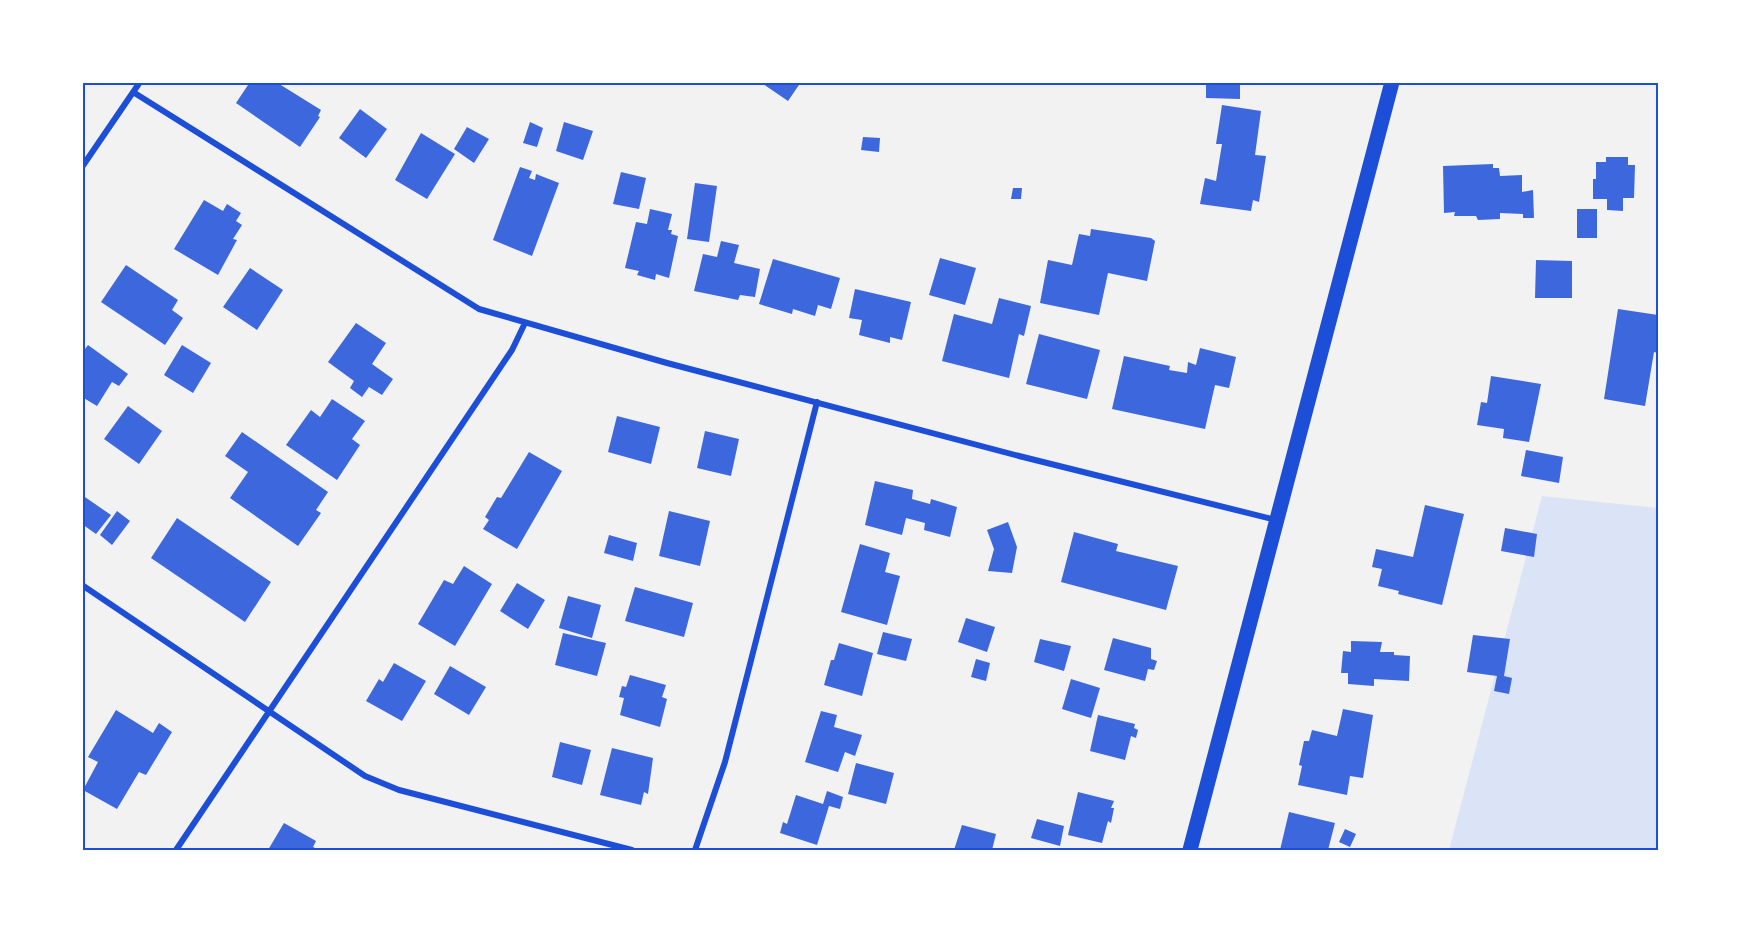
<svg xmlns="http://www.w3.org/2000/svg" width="1741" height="933" font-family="Inter,sans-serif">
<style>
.green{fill:#dbe4f7}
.building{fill:#3d67dc}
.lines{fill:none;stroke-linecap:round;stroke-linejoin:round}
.minor{stroke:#1d4ed8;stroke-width:6}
.primary{stroke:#1d4ed8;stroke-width:15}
.neatline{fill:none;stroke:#1d4ed8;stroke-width:2}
</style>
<rect width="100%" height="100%" fill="#f2f2f2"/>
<path class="green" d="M1542 496 1658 508V850H1449Z"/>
<path class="building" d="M250 82H276L321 110 318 116 320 117 300 147 236 103Z
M760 82H801L788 101Z
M1206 82H1240V99L1206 98Z
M1222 105 1261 111 1255 155 1266 156 1259 202 1253 200 1251 211 1200 204 1205 178 1216 181 1222 144H1216Z
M360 109 387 129 366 158 339 138Z
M530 122 543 128 537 147 523 143Z
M564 122 593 131 583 160 556 151Z
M467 127 489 139 474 163 454 149Z
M421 133 455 154 427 199 395 180Z
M863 137 880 138 879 152 861 150Z
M1606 157H1628V165H1635L1634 198H1623V211L1607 210V199H1593V179H1596V162H1606Z
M1493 164V168H1499L1500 176 1522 175V192L1533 190 1534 218H1523V214L1500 213V219L1478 220 1476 216H1454L1455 212 1444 213 1443 166Z
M520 167 532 171 529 178 535 180 536 174 559 183 532 256 493 240Z
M621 172 646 178 639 209 613 204Z
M695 183 717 186 709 242 687 239Z
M1013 188H1022L1021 199H1011Z
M204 200 223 211 227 204 241 213 236 221 242 225 233 239 237 240 218 275 174 249Z
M650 209 672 214 668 230H672L671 234 678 236 669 278 656 274 655 280 637 275 639 271 625 268 636 222 647 224Z
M1577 209H1597V238H1577Z
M1091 229 1151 238 1155 241 1147 281 1108 273 1099 315 1040 303 1048 260 1072 265 1079 234 1090 236Z
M721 241 739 245 734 263 760 269 755 297 740 295 738 300 694 291 703 254 717 257Z
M940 258 976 268 965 305 929 295Z
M773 259 840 278 831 309 818 305 815 316 793 309 792 314 759 304Z
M1536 260 1572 261V298H1535Z
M126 265 178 300 172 310 183 318 165 345 101 302Z
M250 268 283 290 257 330 223 307Z
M855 289 911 302 902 340 890 337V343L859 335 862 320 849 318Z
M999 298 1031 306 1024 336 1019 334 1009 378 942 361 954 314 992 324Z
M1618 309 1658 315V353L1654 352 1645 406 1604 399Z
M356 323 386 343 372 364 393 379 382 395 369 387 362 397 350 388 354 381 328 362Z
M1039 334 1100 350 1087 399 1026 384Z
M88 345 128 374 119 386 112 382 97 406 82 397V353Z
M182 345 211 363 193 393 164 375Z
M1200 348 1236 357 1229 388 1215 385 1205 429 1112 409 1124 356 1170 366 1169 370 1187 373 1188 362 1196 365Z
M1491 376 1541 384 1529 442 1503 438 1504 429 1477 425 1481 402 1487 403Z
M332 399 365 421 352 439 360 445 337 480 286 445 311 410 320 417Z
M128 406 162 431 139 464 104 439Z
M617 416 660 427 651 464 608 452Z
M705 431 739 439 731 476 697 468Z
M242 432 328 492 316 510 321 513 298 546 230 498 248 472 225 456Z
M1526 450 1563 457 1559 483 1521 476Z
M529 452 562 471 517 549 483 529 489 520 485 517 497 497 501 498Z
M875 481 913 490 912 499 930 504 931 499 957 507 950 537 924 530 925 523 906 518 902 535 865 525Z
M82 495 111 515 96 534 82 524Z
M1425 505 1464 514 1442 605 1398 594 1399 591 1378 586 1382 569 1372 567 1376 549 1413 557Z
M117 511 130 521 112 545 100 535Z
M669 511 710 521 700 566 659 556Z
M177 518 271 582 245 622 151 558Z
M1008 522 1017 547 1012 573 988 571 994 549 987 530Z
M1505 528 1537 534 1534 557 1501 551Z
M1074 532 1118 544 1116 551 1178 566 1166 610 1061 582Z
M609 535 637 543 633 561 604 553Z
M860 544 890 553 885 572 900 576 887 625 841 612Z
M464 566 492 584 455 646 418 624 444 580 453 584Z
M517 583 545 600 528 629 500 611Z
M635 587 693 603 684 637 625 621Z
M568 596 601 605 592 638 559 628Z
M966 618 995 627 987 652 958 642Z
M883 632 912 639 906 661 877 654Z
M563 633 606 643 597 676 555 665Z
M1473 635 1510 639 1504 676 1512 678 1509 694 1494 691 1497 676 1467 672Z
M1113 638 1151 648V659L1157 661 1154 670 1148 669 1145 681 1104 670Z
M1040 639 1071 646 1064 671 1034 662Z
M1351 641 1382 642 1380 652H1394V655L1410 656 1409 681 1374 679V686L1348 684V673H1341L1343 651 1351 652Z
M839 643 873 653 862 696 824 685 831 660H834Z
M976 659 990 663 986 681 971 677Z
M394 663 426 681 402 721 366 701 379 679 383 682Z
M450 666 486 687 469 715 434 694Z
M630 675 666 685 662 697 667 699 660 727 620 715 624 698 619 697 622 686 626 687Z
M1071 679 1100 688 1091 718 1062 709Z
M1343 709 1373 715 1363 778 1350 776 1347 795 1298 785 1302 766 1299 765 1304 741H1309L1312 730 1337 736Z
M116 710 153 733 159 723 172 732 146 775 139 772 117 809 83 790 98 762 88 757Z
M821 711 837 715 834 727 862 735 855 756 845 752 838 772 805 762Z
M1098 715 1135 724 1134 728 1138 730 1136 738 1131 736 1125 760 1090 751Z
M560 742 591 750 582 785 552 777Z
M612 748 653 758 648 794 644 792 641 805 600 795Z
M856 763 894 773 886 804 848 794Z
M827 791 843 797 840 809 829 806 817 845 780 833 783 822 787 824 796 795 823 804Z
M1078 792 1114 801 1111 808H1114L1111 823 1108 821 1102 843 1068 835Z
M1289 812 1335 823 1328 850H1280Z
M1037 819 1064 826 1060 846 1031 838Z
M284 823 316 841 313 847 319 850H268Z
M962 825 996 834 992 850H954Z
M1345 829 1356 834 1350 847 1339 842Z"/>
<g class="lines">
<path class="minor" d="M133 92 479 309 667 363 1019 456 1276 520
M82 167 140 82
M82 585 365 776 399 790 632 850
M176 850 512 350 525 323
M695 850 725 762 817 402"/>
<path class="primary" d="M1190 850 1392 82"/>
</g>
<rect width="1741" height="933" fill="none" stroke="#ffffff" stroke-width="168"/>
<rect x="84" y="84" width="1573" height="765" class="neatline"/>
</svg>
